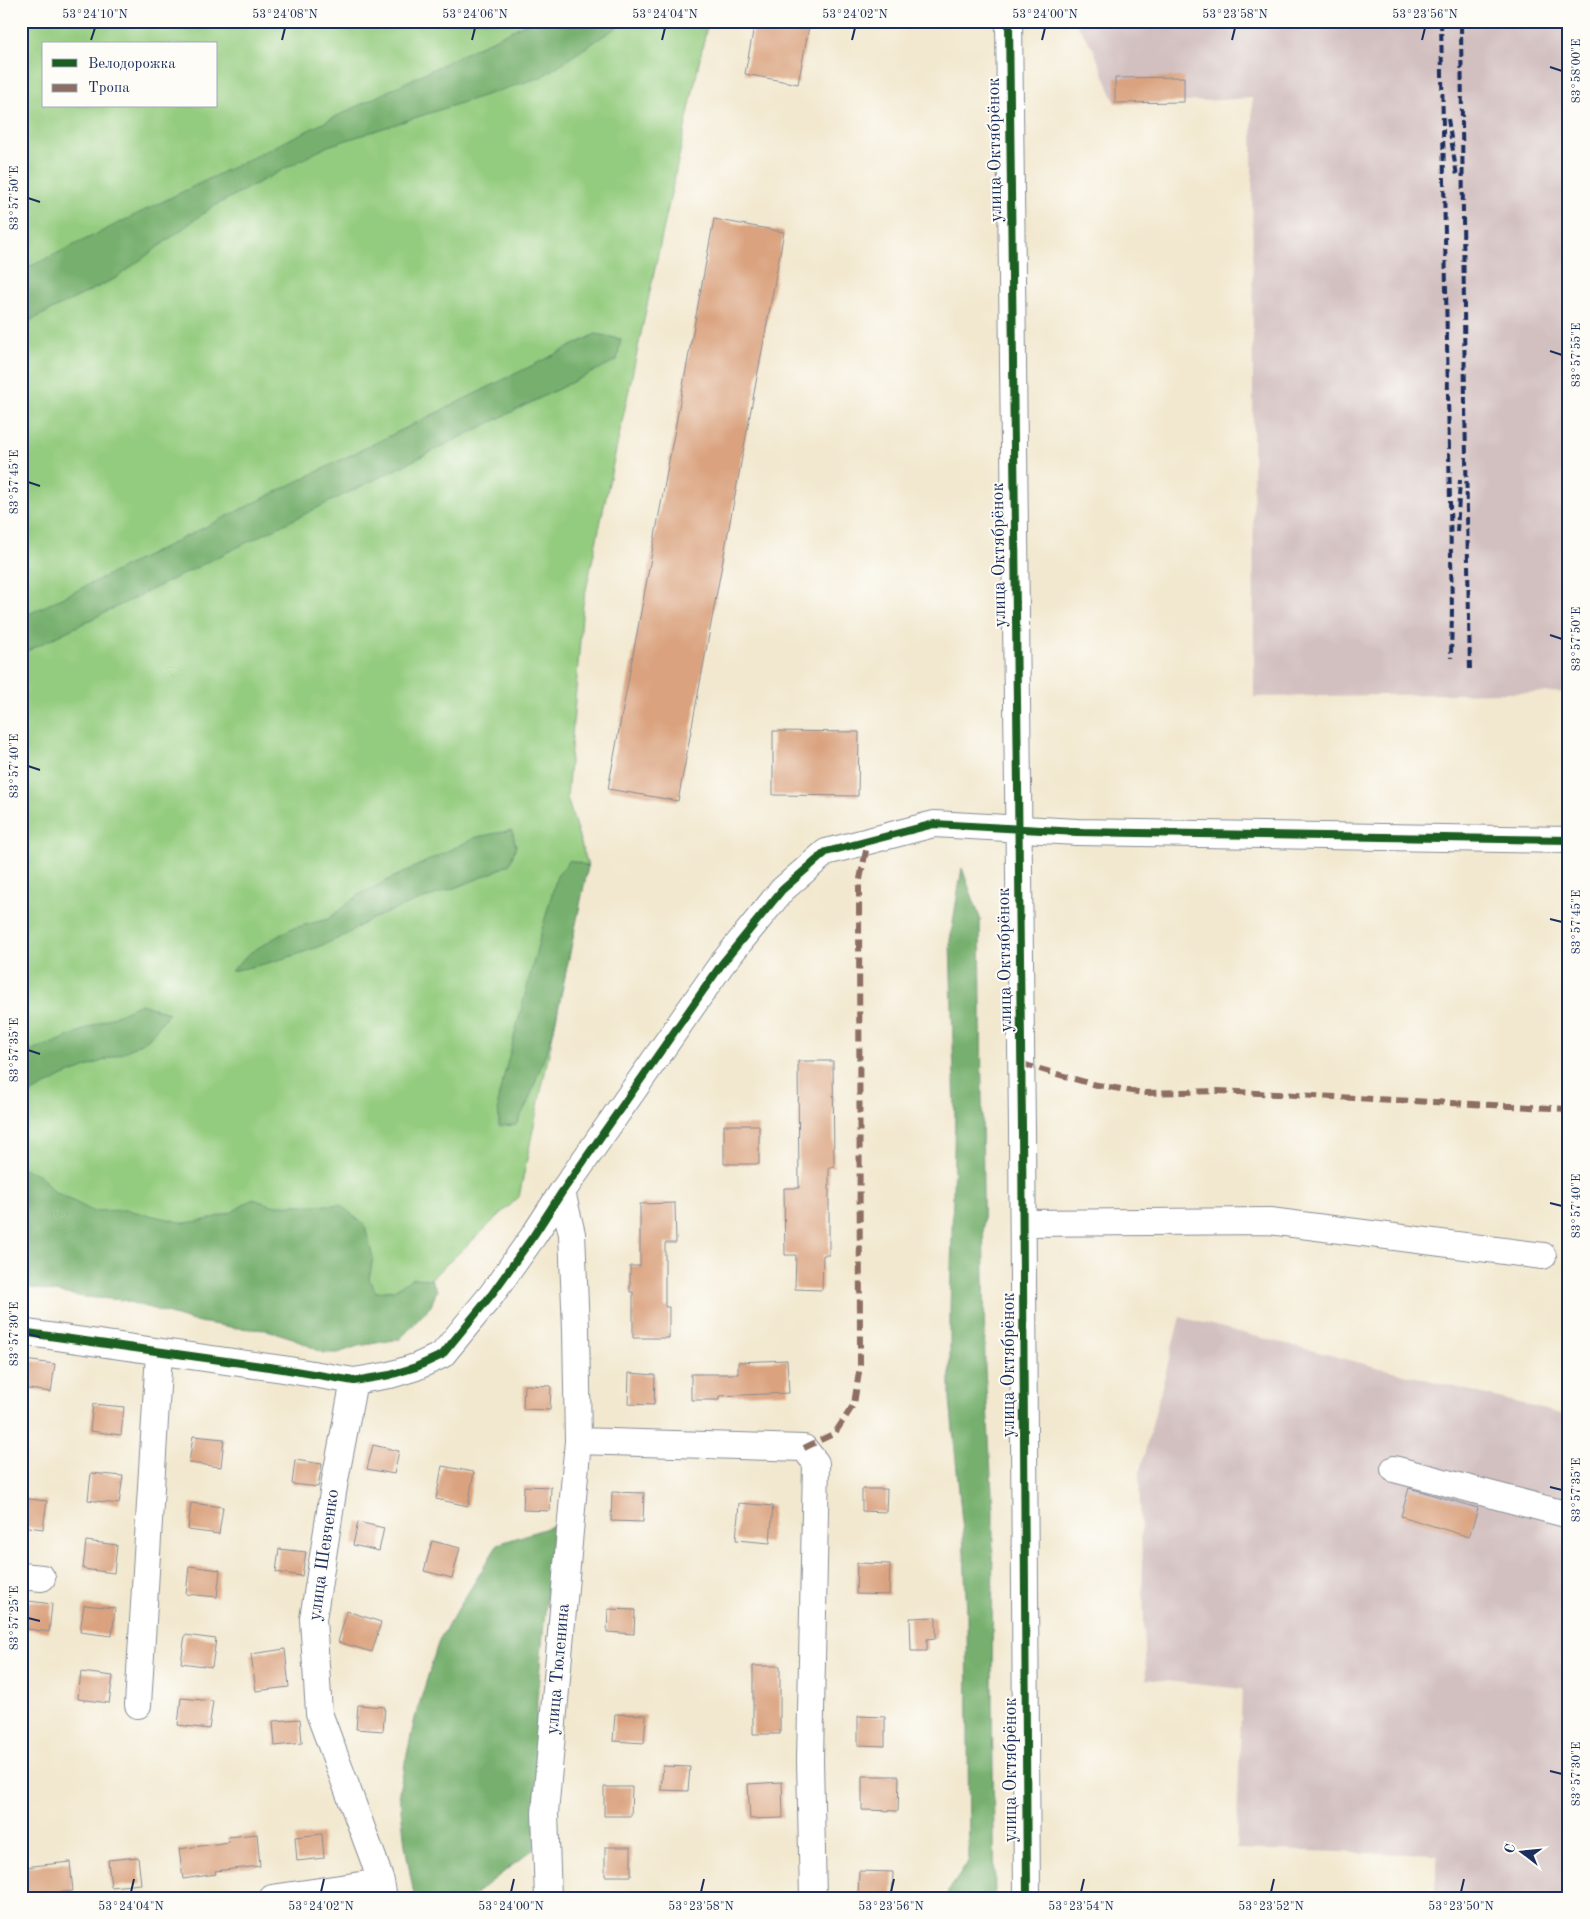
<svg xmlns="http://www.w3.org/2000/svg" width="1590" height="1919" font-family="'Old Standard TT',serif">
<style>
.industrial{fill:#d2bfbf}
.green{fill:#94cc7f;stroke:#587e6e;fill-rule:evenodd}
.forest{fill:#77b06e;stroke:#497066}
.building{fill:#daa27e}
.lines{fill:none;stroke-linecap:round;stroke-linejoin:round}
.minor-casing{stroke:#868c96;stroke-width:28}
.minor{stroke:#fff;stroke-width:26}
.rail{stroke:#1b2f5e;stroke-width:4;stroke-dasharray:8 4;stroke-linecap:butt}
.quiet{stroke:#8d6e63;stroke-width:6;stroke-dasharray:12 6;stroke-linecap:butt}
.cycleway-casing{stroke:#fdfcf7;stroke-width:11}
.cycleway{stroke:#1b5e20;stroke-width:8}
.ticks{fill:none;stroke:#1b2f5e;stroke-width:2}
.labels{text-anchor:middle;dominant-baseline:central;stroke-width:4;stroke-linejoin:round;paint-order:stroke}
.street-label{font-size:18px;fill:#1b2f5e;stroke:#fdfcf7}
.neatline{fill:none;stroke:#1b2f5e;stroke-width:2}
.ticks-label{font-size:12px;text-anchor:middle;fill:#1b2f5e}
</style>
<rect width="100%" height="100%" fill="#fdfcf7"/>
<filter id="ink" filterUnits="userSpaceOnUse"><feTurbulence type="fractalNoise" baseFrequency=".02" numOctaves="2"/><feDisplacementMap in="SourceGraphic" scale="10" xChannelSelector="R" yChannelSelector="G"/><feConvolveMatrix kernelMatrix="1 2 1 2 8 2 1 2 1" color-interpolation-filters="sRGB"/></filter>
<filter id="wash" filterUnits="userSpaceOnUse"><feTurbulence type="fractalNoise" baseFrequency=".0096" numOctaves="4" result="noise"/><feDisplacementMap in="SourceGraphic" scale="20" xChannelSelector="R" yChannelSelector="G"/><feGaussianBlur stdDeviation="1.12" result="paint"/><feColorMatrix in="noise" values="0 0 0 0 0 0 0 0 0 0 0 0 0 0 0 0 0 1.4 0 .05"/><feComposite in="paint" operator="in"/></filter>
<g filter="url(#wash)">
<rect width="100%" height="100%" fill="#f2e8cf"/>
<path class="industrial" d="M1074 21H1569V692L1254 697 1252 98 1184 102 1115 103 1093 48Z
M1180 1317 1569 1416V1898H1436V1855L1236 1849 1242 1689 1146 1679 1139 1475Z"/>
<path class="green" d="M21 21H708L583 604 567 798 588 866 519 1197 367 1338 21 1272ZM44 44H216V106H44Z"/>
<path class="forest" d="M531 21H626L541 77 328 146 212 207 116 278 21 325V271Z
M596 334 621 339 617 360 21 654V618Z
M512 830 516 846 510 864C466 887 417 899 372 919 361 924 351 933 339 938 304 954 269 964 231 971L251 952 290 929 328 919 359 895 386 881 477 837Z
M570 860 588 866 553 1033 528 1102 516 1125 499 1126 498 1099 541 933 557 876Z
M962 868 980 918 985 1369 993 1510 992 1702 995 1898H947L948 1892 969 1861 967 1614 963 1532 950 1399V1311L955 1113 950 940Z
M141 1004 169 1013 148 1039 123 1053 63 1076 21 1099V1053L54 1043Z
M21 1167 40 1175 52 1190 92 1211 127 1210 185 1223 206 1220 232 1212 253 1199 271 1205H341L365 1226 373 1258 369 1279 376 1292 394 1290 413 1278 431 1279 437 1290 431 1306 400 1339 358 1346 338 1353H323L293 1338 267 1330 237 1328 193 1321 123 1300 84 1297 21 1286Z
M553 1526 537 1699 535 1848 470 1898H424L414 1895 405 1845 399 1791 415 1718 439 1640 498 1544Z"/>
<g id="blocks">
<path class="building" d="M755 21H810L798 84 745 74Z
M1184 77V102L1115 103V78Z
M714 219 784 232 678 801 608 789Z
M773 731 859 732 858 796 773 795Z
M798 1061H833L834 1167H829V1255H823L822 1290 795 1289 796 1255H785L784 1188H799Z
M724 1125H759V1164H724Z
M675 1203 676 1243H665V1307H669V1338H633V1292H630V1266H640V1204Z
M24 1360 55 1364 51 1392 21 1388Z
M787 1360 789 1393 719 1396V1400H691V1374H738V1362Z
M629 1373 655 1375 654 1405 628 1404Z
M524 1385 551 1386 550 1410 523 1409Z
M93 1404 124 1407 121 1435 90 1431Z
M193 1436 224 1439 221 1467 189 1463Z
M373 1445 399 1451 394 1474 367 1469Z
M295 1460 322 1464 318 1487 292 1484Z
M442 1466 474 1472 468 1506 436 1499Z
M91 1473 123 1476 119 1504 88 1500Z
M524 1486 551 1487 550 1511 523 1510Z
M1409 1488 1478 1508 1469 1537 1401 1516Z
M862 1489H887L886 1512 862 1511Z
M612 1492 644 1493 643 1522 611 1521Z
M21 1498 47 1501 43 1529 21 1526Z
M191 1503 223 1507 219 1534 188 1530Z
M739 1503 773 1506 770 1543 736 1540Z
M358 1522 384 1528 379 1551 353 1545Z
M86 1541 117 1545 114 1573 83 1569Z
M432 1541 460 1548 452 1578 424 1571Z
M279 1549 306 1552 302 1576 276 1572Z
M857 1563 890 1564 889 1595 856 1594Z
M189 1566 220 1570 217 1597 186 1594Z
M21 1600 52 1604 49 1632 21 1628Z
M84 1605 115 1608 112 1636 80 1632Z
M608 1609 635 1610 634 1634 607 1632Z
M347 1611 381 1622 372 1652 338 1642Z
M936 1617V1638L927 1639V1651H911L910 1618Z
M185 1635 216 1639 212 1667 181 1663Z
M285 1649 289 1687 256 1691 251 1654Z
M753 1666H780V1734H753Z
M81 1672 113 1676 109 1703 78 1699Z
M181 1698 213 1701 209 1729 178 1725Z
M358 1705 385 1707 383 1731 356 1729Z
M615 1714 646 1715 644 1743 613 1741Z
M858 1716 885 1717V1746L858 1745Z
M300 1719 302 1743 275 1746 273 1721Z
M663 1766 690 1767 688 1791 661 1790Z
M862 1776H899L898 1811 862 1810Z
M782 1782 783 1818 750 1819 748 1784Z
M604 1787H632L631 1816H604Z
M257 1834 260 1866 215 1871 216 1874 183 1879 179 1849 229 1842 228 1837Z
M322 1834 324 1858 297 1861 295 1837Z
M605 1847H631V1876H605Z
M138 1857 141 1884 111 1887 108 1860Z
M70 1862 73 1891 27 1896 24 1867Z
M859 1871 893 1872 892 1898H858Z"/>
</g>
</g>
<g filter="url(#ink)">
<use href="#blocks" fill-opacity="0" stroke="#868c96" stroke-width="1"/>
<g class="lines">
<g class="minor-casing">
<path id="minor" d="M1009 21 1022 1128 1027 1898
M1023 1223 1270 1221 1543 1256
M21 1332 283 1369 354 1381 390 1375 416 1367 442 1355 492 1294 534 1235 562 1192 721 965 782 890 826 852 934 824 1077 832 1569 840
M354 1381 335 1480 313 1619 319 1713 373 1858 381 1882 384 1898
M578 1441 804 1448 816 1463 810 1760 813 1898
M1394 1469 1569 1515
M21 1576 42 1578
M138 1705 159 1353
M272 1898 381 1882
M548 1898 545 1813 578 1441 576 1329 572 1234 562 1192"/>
</g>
<use href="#minor" class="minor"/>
<path class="rail" d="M1441 21 1452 610 1451 658
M1461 25 1465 404 1470 671
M1448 119 1457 176
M1457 532 1460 480"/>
<path class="quiet" d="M1022 1064 1092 1084 1143 1093 1218 1091 1569 1109
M804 1448 835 1433 854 1404 860 1366 859 884 868 841"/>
<g class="cycleway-casing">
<path id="cycleway" d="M1009 21 1022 1128 1027 1898
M21 1332 283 1369 354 1381 390 1375 416 1367 442 1355 492 1294 534 1235 562 1192 721 965 782 890 826 852 934 824 1077 832 1569 840"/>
</g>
<use href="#cycleway" class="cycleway"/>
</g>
</g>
<path class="ticks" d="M91 40 95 28M282 40 285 28M472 40 475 28M662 40 665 28M852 40 855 28M1042 40 1045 28M1232 40 1235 28M1422 40 1425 28M1550 67 1562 71M28 198 40 202M1550 351 1562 355M28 482 40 486M1550 635 1562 639M28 766 40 770M1550 919 1562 922M28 1050 40 1054M1550 1203 1562 1206M28 1334 40 1337M1550 1487 1562 1490M28 1618 40 1621M1550 1771 1562 1774M131 1892 134 1879M321 1892 324 1879M511 1892 514 1879M701 1892 704 1879M891 1892 894 1879M1081 1892 1084 1879M1271 1892 1274 1879M1461 1892 1464 1879"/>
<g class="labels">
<g class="street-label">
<text transform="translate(995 150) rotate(-91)">улица Октябрёнок</text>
<text transform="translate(999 555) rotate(-91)">улица Октябрёнок</text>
<text transform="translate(1005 960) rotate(-91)">улица Октябрёнок</text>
<text transform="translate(1009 1365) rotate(-90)">улица Октябрёнок</text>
<text transform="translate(324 1555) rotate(-82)">улица Шевченко</text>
<text transform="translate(558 1669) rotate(-85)">улица Тюленина</text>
<text transform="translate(1011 1770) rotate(-90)">улица Октябрёнок</text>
</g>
</g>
<rect width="1590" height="1919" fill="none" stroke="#fdfcf7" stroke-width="55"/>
<rect x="42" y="42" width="175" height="65" fill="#fdfcf7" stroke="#a3aaba"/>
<rect x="52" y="59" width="25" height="8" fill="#1b5e20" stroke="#a3aaba"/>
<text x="88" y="68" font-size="15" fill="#1b2f5e">Велодорожка</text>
<rect x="52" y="84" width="25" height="8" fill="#8d6e63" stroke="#a3aaba"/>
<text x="88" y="92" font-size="15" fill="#1b2f5e">Тропа</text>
<g transform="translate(1522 1852) rotate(286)" stroke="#fdfcf7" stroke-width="4" paint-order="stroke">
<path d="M0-4L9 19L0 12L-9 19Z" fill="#1b2f5e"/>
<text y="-8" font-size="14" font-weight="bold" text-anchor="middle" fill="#1b2f5e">С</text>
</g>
<rect x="28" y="28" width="1534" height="1864" class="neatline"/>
<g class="ticks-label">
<text x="95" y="18">53°24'10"N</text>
<text x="285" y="18">53°24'08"N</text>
<text x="475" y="18">53°24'06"N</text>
<text x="665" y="18">53°24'04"N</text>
<text x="855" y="18">53°24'02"N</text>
<text x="1045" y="18">53°24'00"N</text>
<text x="1235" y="18">53°23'58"N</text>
<text x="1425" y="18">53°23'56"N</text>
<text transform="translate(1576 71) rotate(-90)" y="4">83°58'00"E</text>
<text transform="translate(14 198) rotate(-90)" y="4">83°57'50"E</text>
<text transform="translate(1576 355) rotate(-90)" y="4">83°57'55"E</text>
<text transform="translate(14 482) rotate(-90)" y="4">83°57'45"E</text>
<text transform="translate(1576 639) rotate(-90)" y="4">83°57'50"E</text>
<text transform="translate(14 766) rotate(-90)" y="4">83°57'40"E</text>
<text transform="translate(1576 922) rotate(-90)" y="4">83°57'45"E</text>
<text transform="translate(14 1050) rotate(-90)" y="4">83°57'35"E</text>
<text transform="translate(1576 1206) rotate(-90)" y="4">83°57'40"E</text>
<text transform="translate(14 1334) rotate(-90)" y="4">83°57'30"E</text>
<text transform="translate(1576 1490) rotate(-90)" y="4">83°57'35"E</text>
<text transform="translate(14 1618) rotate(-90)" y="4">83°57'25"E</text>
<text transform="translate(1576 1774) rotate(-90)" y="4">83°57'30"E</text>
<text x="131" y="1910">53°24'04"N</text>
<text x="321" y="1910">53°24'02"N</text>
<text x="511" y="1910">53°24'00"N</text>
<text x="701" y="1910">53°23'58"N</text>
<text x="891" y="1910">53°23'56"N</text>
<text x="1081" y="1910">53°23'54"N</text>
<text x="1271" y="1910">53°23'52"N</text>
<text x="1461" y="1910">53°23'50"N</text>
</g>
</svg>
